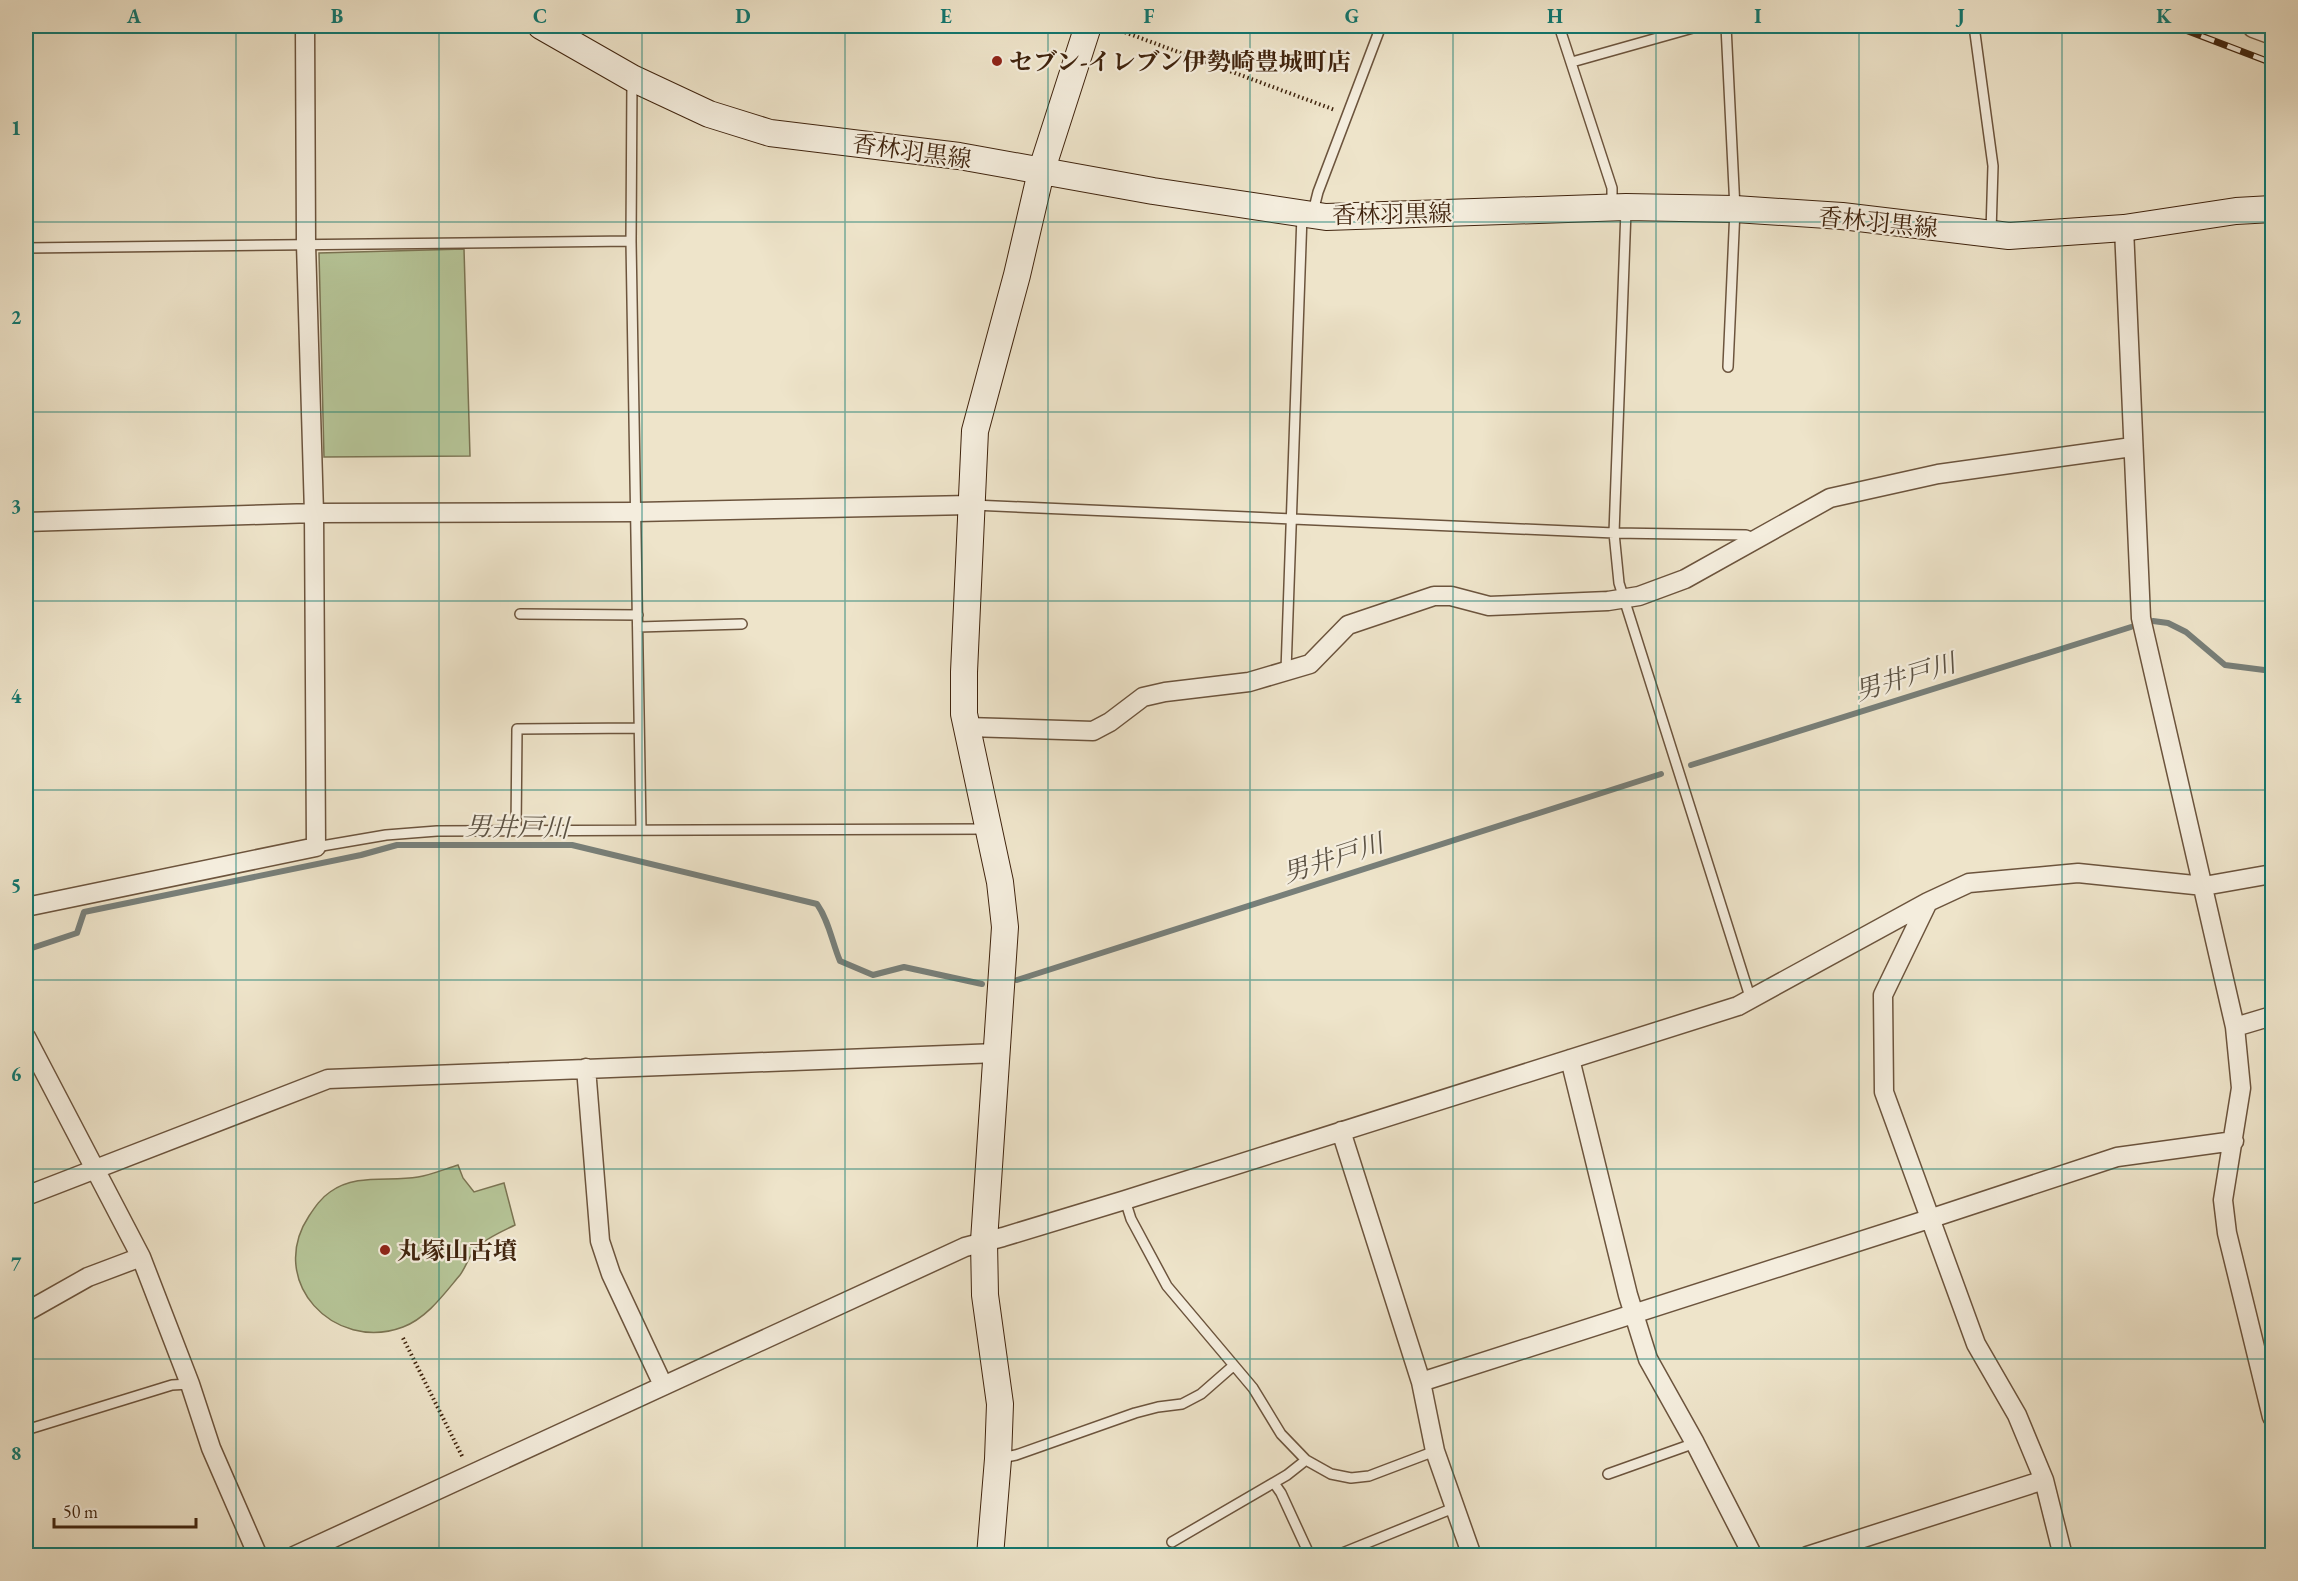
<svg xmlns="http://www.w3.org/2000/svg" width="2298" height="1581" font-family="'EB Garamond','Noto Serif JP',serif">
<style>
.green{fill:#b6c598;stroke:#7b7453;stroke-width:1.5}
.lines{fill:none;stroke-linecap:round;stroke-linejoin:round}
.stream{stroke:#787f79;stroke-width:6}
.lane-casing{stroke:#6c543d;stroke-width:12}
.street-casing{stroke:#6c543d;stroke-width:21}
.secondary-casing{stroke:#40240e;stroke-width:28}
.path{stroke:#40240e;stroke-width:4;stroke-dasharray:1.5 3;stroke-linecap:butt}
.lane{stroke:#f4eddd;stroke-width:9}
.street{stroke:#f4eddd;stroke-width:18}
.secondary{stroke:#f4eddd;stroke-width:26}
.rail-casing{stroke:#40240e;stroke-width:7}
.rail{stroke:#f4eddd;stroke-width:4.5;stroke-dasharray:14;stroke-linecap:butt}
.grid{fill:none;stroke:#0f766e;stroke-width:1.5;stroke-opacity:0.55}
.poi-dot{fill:#8f2418;stroke:#f4eddd;stroke-width:2}
.labels{text-anchor:middle;dominant-baseline:central;stroke-width:4.5;stroke-linejoin:round;paint-order:stroke}
.poi-label{font-size:24px;font-weight:bold;fill:#40240e;stroke:#f4eddd;text-anchor:start}
.street-label{font-size:24px;fill:#40240e;stroke:#f4eddd}
.water-label{font-size:26px;font-style:italic;fill:#5c5243;stroke:#f4eddd}
.neatline{fill:none;stroke:#0f766e;stroke-width:2}
.grid-label{font-size:20px;text-anchor:middle;font-weight:bold;fill:#0f766e}
</style>
<rect width="100%" height="100%" fill="#eee4ca"/>
<filter id="stains"><feTurbulence type="fractalNoise" baseFrequency=".00333" numOctaves="4"/><feColorMatrix values="0 0 0 0 .2 0 0 0 0 .09 0 0 0 0 .02 0 0 0 .5 -.17"/></filter>
<radialGradient id="worn" r=".72"><stop offset=".6" stop-color="#630" stop-opacity="0"/><stop offset="1" stop-color="#630" stop-opacity=".3"/></radialGradient>
<path class="green" d="M464 249 470 456 324 457 319 253Z
M458 1165 463 1178 474 1192 504 1183 515 1225C503 1231 486 1238 476 1248 469 1256 466 1267 460 1275 444 1294 427 1318 403 1327 334 1353 266 1281 309 1216 315 1207 321 1198 330 1192 356 1173 389 1182 418 1177 431 1175 445 1169 458 1165Z"/>
<g class="lines">
<path class="stream" d="M2153 621 2168 623 2186 632 2225 665 2272 671
M1691 765 2131 627
M26 950 77 933 84 912 361 855 397 845H572L817 904C829 921 832 942 840 961L873 975 904 967 982 984
M1017 980 1661 774"/>
<g class="lane-casing">
<path id="lane" d="M1559 26 1612 188V207
M1726 26 1735 209 1728 367
M1974 26 1993 166 1991 232
M1572 62 1700 26
M632 80 631 241 641 830
M1626 210 1614 533 1619 583 1751 1000
M1313 212 1318 192 1381 26
M26 248 631 241
M973 505 1614 533 1746 535 1756 539
M520 614 638 615
M638 627 742 624
M1286 671 1302 215
M516 831 517 729 639 728
M316 847 386 835 437 831 988 829
M1125 1200 1131 1219 1167 1286 1253 1388 1281 1434 1306 1460 1331 1474 1351 1478 1369 1476 1435 1451
M26 1430 172 1385 190 1384
M1001 1458 1016 1455 1135 1413 1158 1407 1182 1404 1201 1394 1233 1366
M1608 1474 1695 1443
M1274 1483 1281 1493 1310 1556
M1172 1542 1287 1475 1306 1460
M1335 1556 1456 1507"/>
</g>
<g class="street-casing">
<path id="street" d="M2253 26V28L2272 35
M2124 228 2141 618 2235 1027 2241 1088 2223 1200 2227 1233 2272 1417
M26 522 314 513 637 512 970 505
M967 727 1093 731 1110 722 1143 697 1165 692 1249 682 1310 664 1348 625 1434 596H1451L1489 606 1608 601 1639 596 1685 579 1830 498 1938 474 2132 447
M1928 902 1883 995 1884 1092 1976 1344 2017 1415 2044 1480 2063 1556
M26 907 316 847 314 513 306 244 305 26
M2235 1027 2272 1016
M26 1037 141 1257 190 1384 211 1448 258 1556
M1570 1059 1628 1295 1648 1359 1695 1443 1753 1556
M586 1068 600 1241 611 1274 663 1385
M1341 1131 1421 1382 1435 1451 1472 1556
M26 1196 328 1079 997 1053
M26 1312 88 1277 141 1257
M1421 1382 1929 1219 2117 1157 2234 1141
M294 1556 965 1247 1003 1237 1125 1200 1738 1006 1928 902 1969 883 2078 873 2204 886 2272 874
M1807 1556 2044 1480"/>
</g>
<g class="secondary-casing">
<path id="secondary" d="M541 26 632 78 709 114 770 133 959 156 1153 191 1326 217 1626 207 1735 209 1842 216 2009 236 2124 228 2236 211 2272 209
M990 1556 998 1459 1000 1404 985 1295 984 1241 1005 927 1000 882 964 714V672L975 431 1017 275 1041 172 1088 26"/>
</g>
<path class="path" d="M1108 26 1335 110
M403 1338 463 1458"/>
<use href="#lane" class="lane"/>
<use href="#street" class="street"/>
<use href="#secondary" class="secondary"/>
<g class="rail-casing">
<path id="rail" d="M2175 26 2272 63"/>
</g>
<use href="#rail" class="rail"/>
</g>
<path class="grid" d="M236 26V1556M439 26V1556M642 26V1556M845 26V1556M1048 26V1556M1250 26V1556M1453 26V1556M1656 26V1556M1859 26V1556M2062 26V1556M26 222H2272M26 412H2272M26 601H2272M26 790H2272M26 980H2272M26 1169H2272M26 1359H2272"/>
<g class="poi-dot">
<circle cx="997" cy="61" r="6"/>
<circle cx="385" cy="1250" r="6"/>
</g>
<g class="labels">
<g class="poi-label">
<text x="1009" y="61">セブン-イレブン伊勢崎豊城町店</text>
<text x="397" y="1250">丸塚山古墳</text>
</g>
<g class="street-label">
<text transform="translate(912 151) rotate(8)">香林羽黒線</text>
<text transform="translate(1392 214) rotate(-1)">香林羽黒線</text>
<text transform="translate(1878 222) rotate(6)">香林羽黒線</text>
</g>
<g class="water-label">
<text transform="translate(1905 677) rotate(-17)">男井戸川</text>
<text transform="translate(517 827) rotate(1)">男井戸川</text>
<text transform="translate(1333 858) rotate(-18)">男井戸川</text>
</g>
</g>
<rect width="2298" height="1581" fill="none" stroke="#eee4ca" stroke-width="66"/>
<path d="M54 1518v9h142v-9" fill="none" stroke="#40240e" stroke-width="3"/>
<text x="63" y="1518" font-size="18" fill="#40240e" stroke="#f4eddd" stroke-width="4.5" paint-order="stroke">50 m</text>
<rect x="33" y="33" width="2232" height="1515" class="neatline"/>
<g class="grid-label">
<text x="134" y="23">A</text>
<text x="337" y="23">B</text>
<text x="540" y="23">C</text>
<text x="743" y="23">D</text>
<text x="946" y="23">E</text>
<text x="1149" y="23">F</text>
<text x="1352" y="23">G</text>
<text x="1555" y="23">H</text>
<text x="1758" y="23">I</text>
<text x="1961" y="23">J</text>
<text x="2164" y="23">K</text>
<text x="16" y="135">1</text>
<text x="16" y="324">2</text>
<text x="16" y="513">3</text>
<text x="16" y="703">4</text>
<text x="16" y="892">5</text>
<text x="16" y="1081">6</text>
<text x="16" y="1271">7</text>
<text x="16" y="1460">8</text>
</g>
<rect width="100%" height="100%" filter="url(#stains)"/>
<rect width="100%" height="100%" fill="url(#worn)"/>
</svg>
